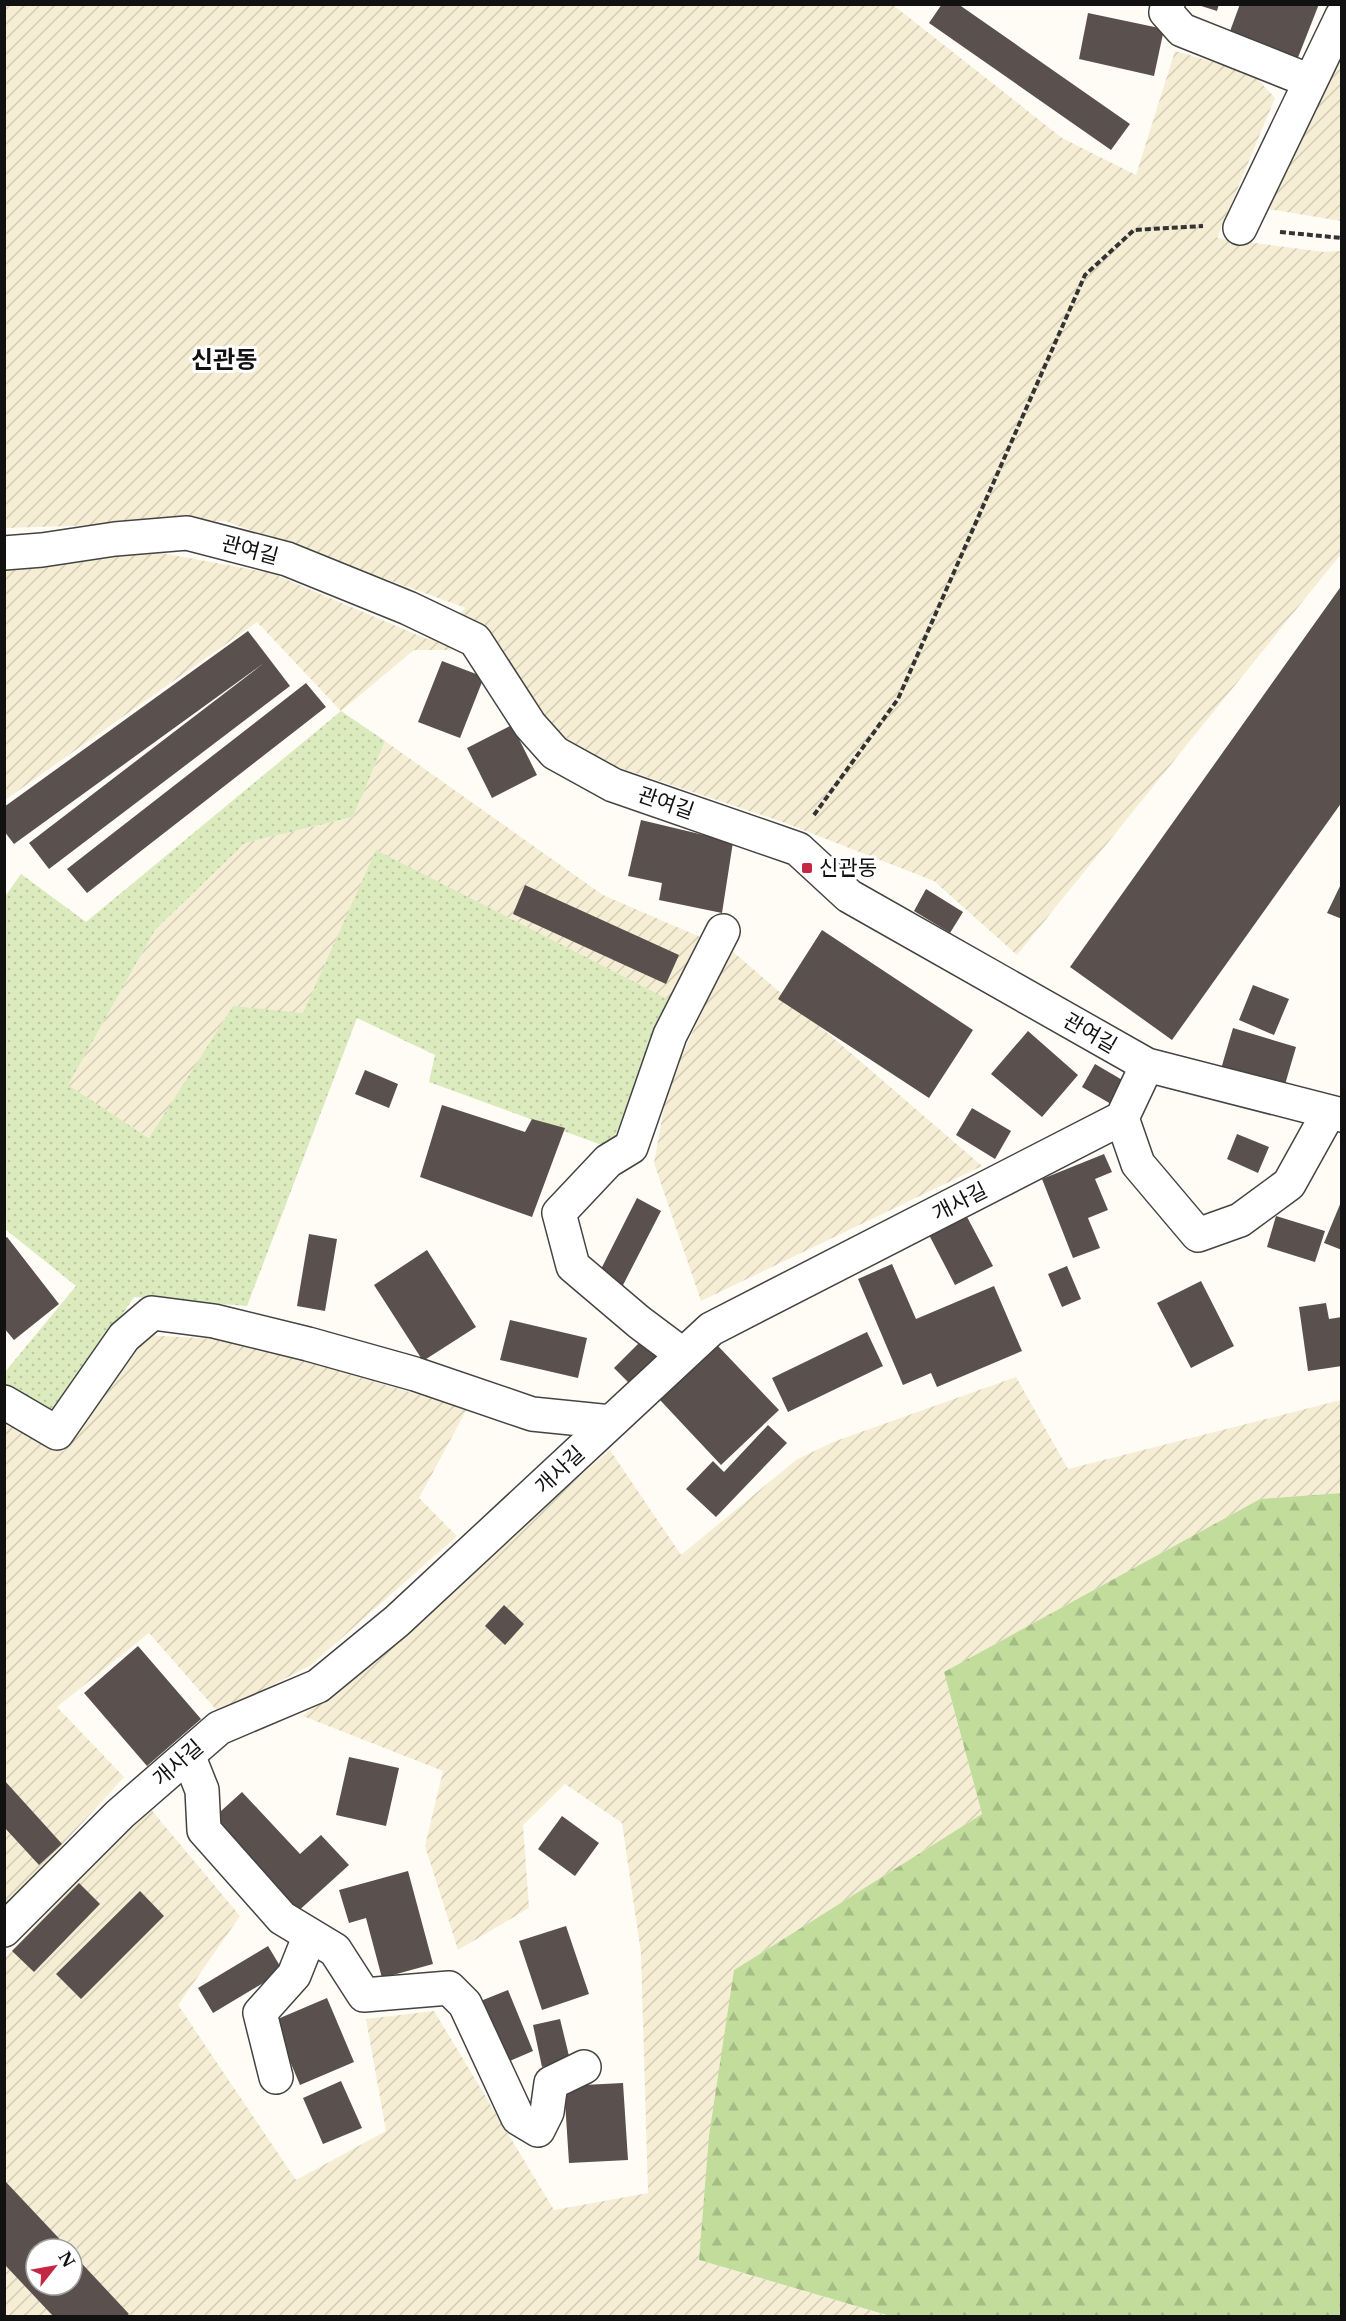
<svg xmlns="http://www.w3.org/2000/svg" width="1346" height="2321" font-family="'Libre Baskerville','Noto Sans KR',serif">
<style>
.farmland{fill:url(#farmland-furrows);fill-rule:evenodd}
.grass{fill:url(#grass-dots)}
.forest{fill:url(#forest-firs)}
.building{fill:#5a504d}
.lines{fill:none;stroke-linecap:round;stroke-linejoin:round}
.minor-casing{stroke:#444;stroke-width:36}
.path{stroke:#333;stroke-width:4;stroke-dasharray:6 3;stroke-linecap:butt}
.minor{stroke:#fff;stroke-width:33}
.poi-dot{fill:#c32744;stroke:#fff;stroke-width:2}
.labels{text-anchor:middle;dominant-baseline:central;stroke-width:6;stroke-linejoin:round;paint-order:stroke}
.street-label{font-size:21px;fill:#111;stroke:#fff}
.poi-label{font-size:21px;fill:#111;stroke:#fff;text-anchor:start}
.quarter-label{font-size:24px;font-weight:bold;fill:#111;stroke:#fff}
</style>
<defs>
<pattern id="farmland-furrows" width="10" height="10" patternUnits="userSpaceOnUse" patternTransform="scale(1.5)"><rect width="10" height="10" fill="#f6eed4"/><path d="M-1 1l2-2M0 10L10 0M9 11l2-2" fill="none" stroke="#d2cbb5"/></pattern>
<pattern id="grass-dots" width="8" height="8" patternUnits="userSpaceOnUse" patternTransform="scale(1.5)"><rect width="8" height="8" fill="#dbebbd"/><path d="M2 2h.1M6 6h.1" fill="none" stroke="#bbc8a1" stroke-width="1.8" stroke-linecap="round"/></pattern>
<pattern id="forest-firs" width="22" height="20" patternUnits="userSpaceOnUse" patternTransform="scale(1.5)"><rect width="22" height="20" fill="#c2dc9c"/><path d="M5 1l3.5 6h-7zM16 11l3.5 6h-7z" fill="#a6bc85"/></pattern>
</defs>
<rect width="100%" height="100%" fill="#fffbf5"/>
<path class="farmland" d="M5 5H893L1062 138 1136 175 1175 51 1252 73 1275 98 1217 238 1324 252 1341 251V554L1017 955 934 881 780 821 590 758 459 650H414L341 711 257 622 5 800V565L156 552 271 573 427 639 466 608 225 521 5 528Z
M1341 58V221L1269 209Z
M385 741 603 895 707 940 670 1000 377 851 303 1014 233 1006 150 1138 67 1086 155 930 245 843 353 817Z
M731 950 982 1166 701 1301 654 1163 668 1085Z
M145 1335 235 1340 467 1409 419 1498 457 1536 311 1665 219 1713 149 1633 57 1707 124 1777 5 1908V1420L64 1451Z
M1016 1377 1068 1469 1341 1400V1493L1260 1499 944 1672 982 1814 734 1970 699 2260 889 2316H5V1958L148 1806 240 1916 178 2005 296 2180 386 2131 366 2019 434 2011 554 2210 648 2193 641 1953 622 1823 565 1784 523 1825 529 1908 458 1950 425 1846 443 1771 303 1716 610 1450 681 1555 796 1460 833 1442ZM36 2249H72V2285H36Z"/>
<path class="grass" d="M341 711 385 741 353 817 245 843 155 930 68 1085 149 1138 233 1006 303 1013 376 850 670 1000 610 1148 429 1082 435 1055 357 1018 247 1306 134 1297 54 1415 5 1386V1372L76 1286 5 1229 4 898 21 874 86 922Z"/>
<path class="forest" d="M1341 1493V2316H890L699 2260 709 2136 734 1970 982 1814 944 1672 1260 1499Z"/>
<path class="building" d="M942 4H958L1130 124 1111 150 929 23Z
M1195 4H1219L1217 11Z
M1240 4H1319L1297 60 1229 34Z
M1088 13 1164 29 1154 76 1079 59Z
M1342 585V802L1172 1040 1070 967Z
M248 631 290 686 49 869 29 843 264 663 14 844 4 831V807Z
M442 661 484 677 460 738 418 722Z
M306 683 326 707 87 893 67 869Z
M512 725 537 775 492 798 467 748Z
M641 820 733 842 722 913 659 900 662 883 628 876Z
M1342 882V919L1327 913Z
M525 885 679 955 666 984 513 914Z
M926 889 963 912 950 933 914 911Z
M822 930 973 1030 929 1098 778 999Z
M1253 985 1289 999 1274 1035 1239 1020Z
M1233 1028 1296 1047 1284 1088 1221 1069Z
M1028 1031 1078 1075 1042 1117 991 1074Z
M1095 1064 1124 1081 1111 1104 1082 1087Z
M365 1070 398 1084 389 1108 355 1094Z
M442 1105 525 1132 532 1119 565 1128 532 1217 420 1177Z
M972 1108 1011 1131 995 1159 956 1135Z
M1237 1134 1269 1147 1258 1173 1227 1159Z
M1104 1154 1112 1172 1095 1179 1108 1210 1088 1218 1100 1248 1073 1258 1042 1179Z
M637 1198 661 1211 621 1289 597 1277Z
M1341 1202H1342V1250L1324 1243Z
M966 1215 993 1266 955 1285 928 1233Z
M1276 1216 1325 1231 1315 1262 1267 1247Z
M309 1234 337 1239 325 1311 297 1306Z
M7 1237 59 1304 14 1340 4 1328V1239Z
M427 1250 476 1327 423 1361 374 1285Z
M892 1264 916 1319 994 1286 1022 1351 937 1387 931 1373 903 1385 858 1279Z
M1067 1266 1081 1299 1062 1307 1048 1274Z
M1201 1281 1234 1346 1191 1368 1157 1303Z
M1326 1303 1329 1319 1342 1317V1366L1308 1371 1299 1307Z
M510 1320 587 1338 578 1378 500 1360Z
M867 1332 883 1366 788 1412 772 1378Z
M647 1335 665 1353 632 1386 614 1368Z
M718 1346 779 1410 721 1465 660 1400Z
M768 1425 787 1443 716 1517 686 1489 713 1461 724 1472Z
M504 1605 524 1624 505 1645 485 1626Z
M138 1646 201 1719 147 1766 84 1693Z
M349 1757 399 1768 386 1826 336 1815Z
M4 1780 62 1844 39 1865 4 1827Z
M242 1792 300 1854 321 1835 349 1865 295 1914 210 1821Z
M562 1816 599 1843 575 1876 538 1849Z
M408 1871 433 1964 382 1978 366 1918 349 1923 339 1890Z
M79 1883 100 1904 34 1972 12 1951Z
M140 1891 164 1916 81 1999 56 1974Z
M566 1926 589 1994 542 2010 519 1941Z
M268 1946 283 1971 213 2013 198 1988Z
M508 1990 533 2051 503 2064 478 2002Z
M327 1998 354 2062 300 2085 273 2021Z
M560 2019 570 2060 542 2067 533 2025Z
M341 2081 362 2128 323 2144 303 2098Z
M623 2083 628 2160 569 2163 564 2086Z
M5 2181 69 2249H36V2285H72V2253L129 2314 126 2316H53L5 2265Z"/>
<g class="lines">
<g class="minor-casing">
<path id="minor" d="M1168 4 1166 12 1182 30 1310 81
M1240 228 1342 16
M4 553 42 550 115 539 187 533 287 559 408 608 475 640 530 725 555 753 613 785 798 849 849 896 1147 1065 1342 1115
M1122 1118 1138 1164 1198 1235 1240 1220 1289 1184 1329 1112
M683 1355 639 1322 573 1266 559 1213 608 1161 631 1147 670 1035 723 931
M4 1402 57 1433 124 1337 152 1313 214 1321 308 1344 415 1374 532 1414 611 1422
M188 1755 202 1790 204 1830 282 1918 335 1950 364 1995 449 1988 465 2004 518 2118 538 2130 547 2112 551 2083 584 2067
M4 1930 120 1814 219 1728 318 1686 397 1621 711 1329 1122 1118 1147 1065
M276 2077 260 2013 294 1975 310 1935"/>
</g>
<path class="path" d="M1280 232 1342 238
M814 815 898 699 1085 275 1134 230 1203 226"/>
<use href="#minor" class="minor"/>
</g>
<rect class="poi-dot" x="801" y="862" width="12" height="12" rx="3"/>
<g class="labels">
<g class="street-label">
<text transform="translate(250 550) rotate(15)">관여길</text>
<text transform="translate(666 803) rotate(19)">관여길</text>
<text transform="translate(1090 1033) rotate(30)">관여길</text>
<text transform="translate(960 1202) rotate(-27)">개사길</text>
<text transform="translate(560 1470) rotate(-43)">개사길</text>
<text transform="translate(178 1763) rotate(-41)">개사길</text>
</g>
<g class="poi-label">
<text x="819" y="868">신관동</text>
</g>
<g class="quarter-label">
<text x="224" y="359">신관동</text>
</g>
</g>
<rect width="1346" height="2321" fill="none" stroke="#111111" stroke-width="12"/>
<g transform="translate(54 2267) rotate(59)"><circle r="28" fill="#ffffff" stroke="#a0a0a0" stroke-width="1.5"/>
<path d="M0-4.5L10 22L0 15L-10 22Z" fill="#c32744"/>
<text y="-9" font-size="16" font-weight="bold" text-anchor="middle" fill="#111111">N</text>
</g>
</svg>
